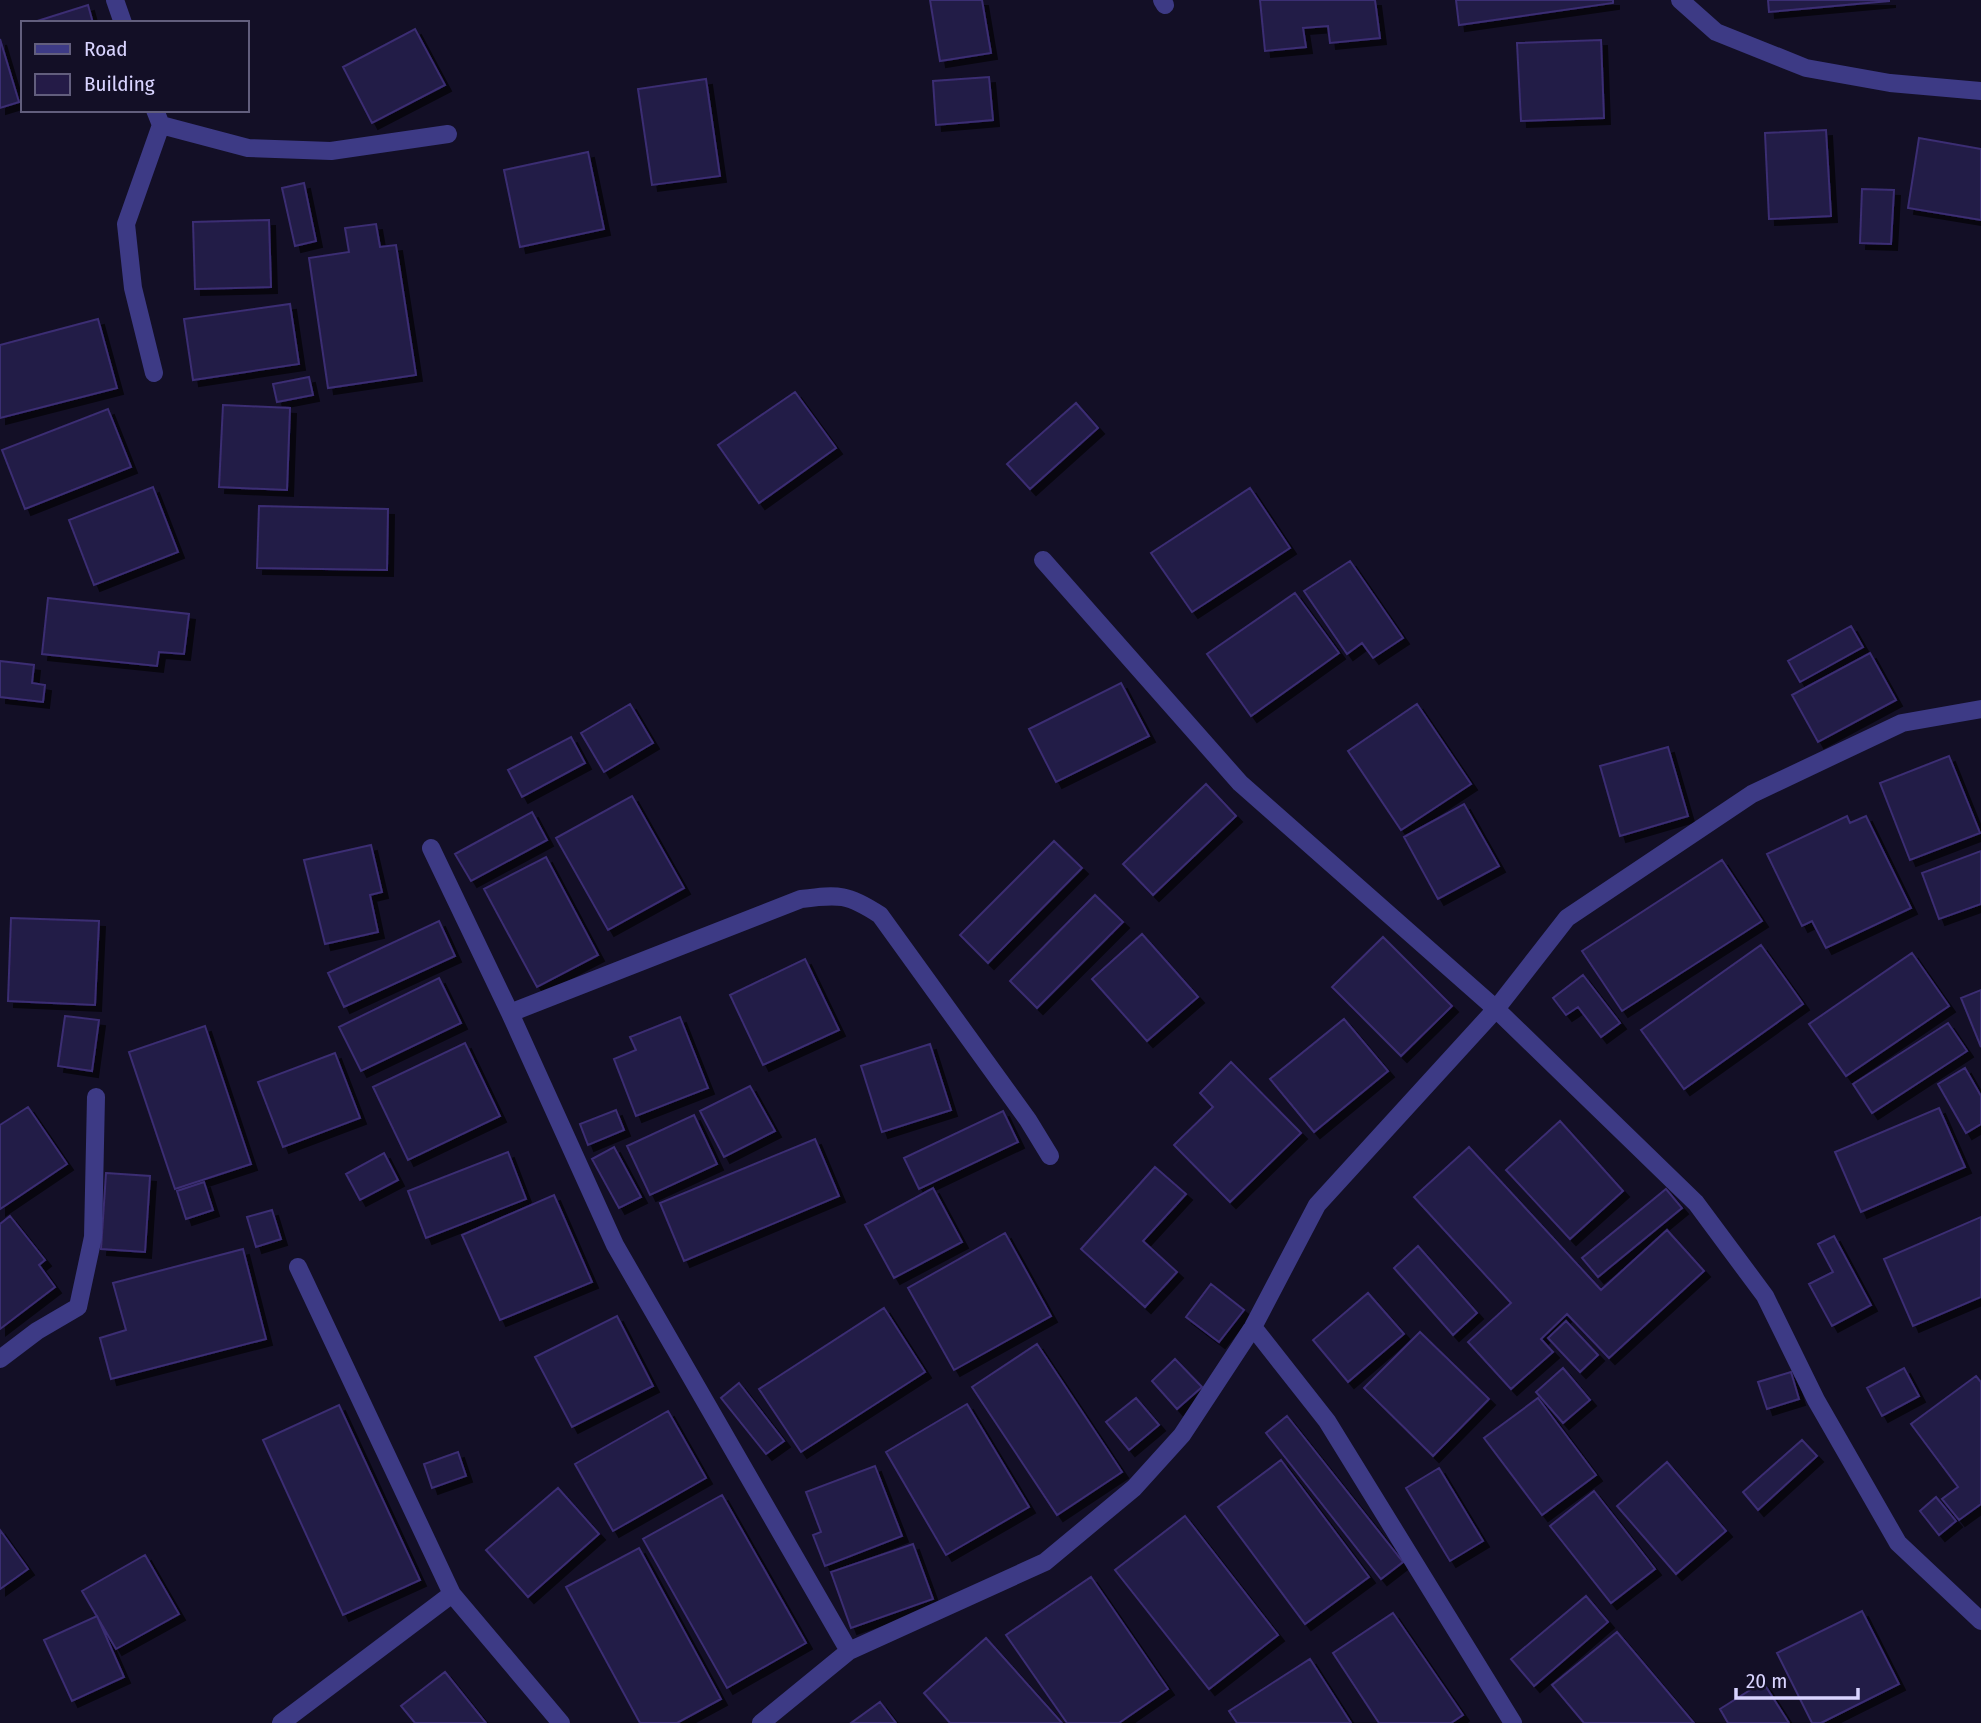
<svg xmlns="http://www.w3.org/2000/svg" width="1981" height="1723" font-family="'Fira Sans Condensed',sans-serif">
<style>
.building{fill:#241b47;stroke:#3b2d73;stroke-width:2;filter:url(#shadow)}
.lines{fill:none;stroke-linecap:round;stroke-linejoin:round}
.street{stroke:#3d3a85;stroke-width:18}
</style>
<defs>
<filter id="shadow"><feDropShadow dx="6" dy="6" stdDeviation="0" flood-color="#0009"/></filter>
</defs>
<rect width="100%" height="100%" fill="#130f26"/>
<path class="building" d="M930 0H982L991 53 940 61Z
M1260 0H1375L1380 38 1330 43 1328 26 1303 28 1306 47 1265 51Z
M1456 0H1613V3L1459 25Z
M1768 0H1889V1L1769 12Z
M88 5 93 23H31Z
M415 29 445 85 372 123 343 67Z
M0 39 19 102 0 108Z
M1601 40 1604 118 1521 121 1517 43Z
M989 77 993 120 936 125 933 81Z
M706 79 720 176 652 185 638 89Z
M1826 130 1831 216 1769 219 1765 133Z
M1919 138 1981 149V220L1908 208Z
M588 152 604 229 520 247 504 170Z
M304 183 316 241 295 246 282 188Z
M1862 189 1894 190 1891 244 1860 243Z
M269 220 271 287 195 289 193 222Z
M376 224 380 247 396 245 416 375 328 388 309 258 349 252 345 228Z
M290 304 299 364 193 380 184 319Z
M98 319 117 388 0 418V345Z
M309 377 313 395 277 402 273 384Z
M795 392 836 448 759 503 718 445Z
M1076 403 1098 428 1030 489 1007 464Z
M223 405 290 408 287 490 219 487Z
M108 409 131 467 25 509 2 450Z
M153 487 178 552 94 585 69 520Z
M1250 488 1290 548 1192 612 1151 553Z
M259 506 388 509 387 570 257 568Z
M1350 561 1403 638 1373 658 1362 643 1347 654 1304 591Z
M1295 593 1339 653 1251 716 1207 654Z
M48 598 189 614 184 654 159 652 157 666 42 654Z
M1851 626 1863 647 1800 682 1788 661Z
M1870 653 1896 700 1818 742 1792 695Z
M0 661 34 665 32 683 45 685 43 702 0 697Z
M1121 683 1149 736 1056 782 1029 729Z
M630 704 653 743 604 772 581 733Z
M1417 704 1471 784 1401 830 1348 751Z
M571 737 585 763 522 797 508 770Z
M1668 747 1688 816 1620 836 1600 766Z
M1949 756 1980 833 1910 860 1880 783Z
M1206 784 1236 816 1153 895 1123 864Z
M632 796 684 888 608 930 556 838Z
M1464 804 1499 866 1438 899 1404 837Z
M532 812 547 840 471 881 455 854Z
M1847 816 1850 823 1866 816 1911 908 1826 948 1812 921 1802 926 1767 854Z
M1054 841 1082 868 988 963 960 935Z
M371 845 382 892 370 895 378 932 325 944 304 860Z
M1981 851V904L1939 919 1922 873Z
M546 857 598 955 537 987 484 889Z
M1722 860 1762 921 1622 1011 1582 951Z
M1095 895 1123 922 1037 1008 1010 981Z
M11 918 99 921 95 1005 8 1001Z
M439 921 455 956 344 1007 328 973Z
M1142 934 1198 997 1147 1041 1092 979Z
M1383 937 1452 1006 1401 1056 1332 987Z
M1761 945 1803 1004 1684 1089 1641 1030Z
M1912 953 1949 1006 1846 1076 1809 1024Z
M805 959 839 1030 763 1065 730 995Z
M1583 975 1620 1023 1601 1037 1578 1007 1566 1015 1553 998Z
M439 978 461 1023 361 1071 339 1027Z
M1981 990V1047L1961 998Z
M65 1016 99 1020 92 1071 58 1066Z
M680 1017 708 1088 636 1116 614 1059 636 1050 630 1037Z
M1344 1019 1388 1071 1314 1132 1270 1079Z
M1948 1023 1967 1051 1872 1113 1853 1084Z
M205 1026 251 1164 175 1189 129 1052Z
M465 1043 500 1116 408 1160 373 1087Z
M930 1044 951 1110 882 1132 861 1066Z
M335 1053 360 1118 283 1147 258 1082Z
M1231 1062 1301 1133 1230 1202 1174 1145 1213 1107 1200 1093Z
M1965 1068 1981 1096V1124L1966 1133 1938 1084Z
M750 1086 775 1131 724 1157 700 1111Z
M28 1107 67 1164 0 1209V1125Z
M1939 1108 1965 1167 1861 1212 1835 1152Z
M616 1110 624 1130 588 1145 580 1124Z
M1003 1111 1018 1142 919 1189 904 1158Z
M694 1115 717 1164 650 1195 627 1146Z
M1560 1121 1623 1191 1570 1239 1506 1170Z
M815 1139 839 1196 684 1261 660 1203Z
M614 1147 641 1197 619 1208 592 1159Z
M1469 1147 1601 1290 1667 1230 1704 1271 1609 1358 1567 1314 1541 1339 1553 1352 1511 1389 1468 1342 1511 1303 1414 1197Z
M508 1152 526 1199 426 1238 408 1191Z
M384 1153 398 1180 360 1200 346 1174Z
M1155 1167 1186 1194 1143 1241 1177 1272 1145 1307 1081 1249Z
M106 1173 150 1176 145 1252 101 1249Z
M204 1182 213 1210 186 1219 177 1191Z
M933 1188 962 1242 894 1278 865 1225Z
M1666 1189 1682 1208 1598 1277 1582 1258Z
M554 1195 592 1282 500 1320 462 1235Z
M272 1210 281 1239 256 1247 247 1217Z
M10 1216 45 1260 39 1265 55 1287 0 1329V1224Z
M1981 1217V1297L1913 1326 1884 1259Z
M1005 1233 1051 1316 954 1370 908 1288Z
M1834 1236 1871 1305 1832 1326 1809 1284 1833 1272 1818 1244Z
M1418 1246 1477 1313 1453 1335 1394 1268Z
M243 1249 266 1339 111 1379 100 1338 126 1330 113 1283Z
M1211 1284 1244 1310 1219 1342 1186 1317Z
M1368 1293 1404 1334 1348 1382 1313 1340Z
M884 1308 925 1372 801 1452 759 1389Z
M617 1316 653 1386 572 1427 535 1357Z
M1566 1321 1598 1355 1580 1372 1548 1338Z
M1420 1332 1489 1399 1433 1456 1364 1388Z
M1037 1344 1122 1472 1057 1515 972 1387Z
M1175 1359 1202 1387 1177 1409 1152 1381Z
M1563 1368 1590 1400 1563 1423 1536 1392Z
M1904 1368 1919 1396 1882 1416 1867 1388Z
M1791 1372 1799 1399 1767 1409 1758 1382Z
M1976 1376 1981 1382V1504L1959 1520 1942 1499 1958 1487 1911 1424Z
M739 1383 784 1441 766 1454 721 1398Z
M1136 1398 1159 1425 1129 1450 1106 1422Z
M1538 1398 1596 1475 1542 1515 1484 1438Z
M967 1404 1029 1507 946 1555 886 1452Z
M339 1405 420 1580 343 1615 263 1440Z
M668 1411 706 1478 613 1531 575 1464Z
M1287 1416 1403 1562 1381 1579 1266 1433Z
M1802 1440 1817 1456 1758 1510 1743 1492Z
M458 1452 466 1476 432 1488 424 1464Z
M1281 1460 1369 1577 1305 1624 1218 1507Z
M1667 1462 1726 1531 1676 1574 1617 1506Z
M875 1466 902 1536 825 1566 813 1535 821 1532 806 1492Z
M1439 1468 1483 1541 1450 1561 1406 1488Z
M558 1488 599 1534 528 1597 486 1550Z
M1594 1491 1655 1569 1611 1603 1550 1526Z
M722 1495 806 1643 727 1688 643 1539Z
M1936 1497 1956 1521 1939 1535 1920 1511Z
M1185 1516 1278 1635 1209 1689 1115 1570Z
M0 1530 28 1569 0 1589Z
M913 1544 933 1599 851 1628 831 1572Z
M639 1548 721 1699 677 1723H640L566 1587Z
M145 1555 179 1614 116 1649 82 1591Z
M1091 1577 1168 1689 1119 1723H1067L1006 1635Z
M1586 1596 1608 1622 1534 1686 1511 1659Z
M1862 1611 1899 1684 1821 1723H1812L1777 1653Z
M1393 1613 1463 1715 1451 1723H1379L1333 1653Z
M97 1616 124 1677 72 1701 44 1640Z
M1617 1632 1694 1723H1584L1552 1685Z
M986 1638 1062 1723H950L924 1693Z
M1310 1659 1351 1723H1237L1229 1711Z
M445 1672 486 1723H415L401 1706Z
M1763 1682 1789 1723H1728L1720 1709Z
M880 1702 896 1723H851Z"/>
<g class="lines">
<path class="street" d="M115 0 123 23
M1162 0 1165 5
M1680 0 1716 32 1806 68 1890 83 1981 91
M161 125 248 148 331 151 448 134
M154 373 133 288 126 224 161 125 155 110
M1043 560 1240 783 1496 1009 1696 1203 1765 1296 1816 1400 1898 1543 1981 1621
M431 848 510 1013 615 1245 849 1651
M510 1013 801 899C839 894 848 894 880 915L1028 1120 1050 1156
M1253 1327 1327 1421 1513 1723
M0 1359 37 1331 78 1307 93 1237 96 1097
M452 1594 561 1723
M281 1723 452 1594 298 1267
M761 1723 849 1651 1045 1562 1134 1488 1182 1435 1253 1327 1317 1205 1496 1009 1567 918 1752 794 1902 723 1981 709"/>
</g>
<rect x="21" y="21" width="228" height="91" fill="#130f26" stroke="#625e7d" stroke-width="2"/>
<rect x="35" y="44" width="35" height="10" fill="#3d3a85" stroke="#625e7d" stroke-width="2"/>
<text x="84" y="56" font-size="21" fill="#d9d4ff">Road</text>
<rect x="35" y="74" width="35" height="21" fill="#241b47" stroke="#625e7d" stroke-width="2"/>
<text x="84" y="91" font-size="21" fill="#d9d4ff">Building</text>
<path d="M1736 1688v10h122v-10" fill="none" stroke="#d9d4ff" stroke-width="3.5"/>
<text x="1746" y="1688" font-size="21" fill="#d9d4ff" stroke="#130f26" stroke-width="5" paint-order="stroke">20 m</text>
</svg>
